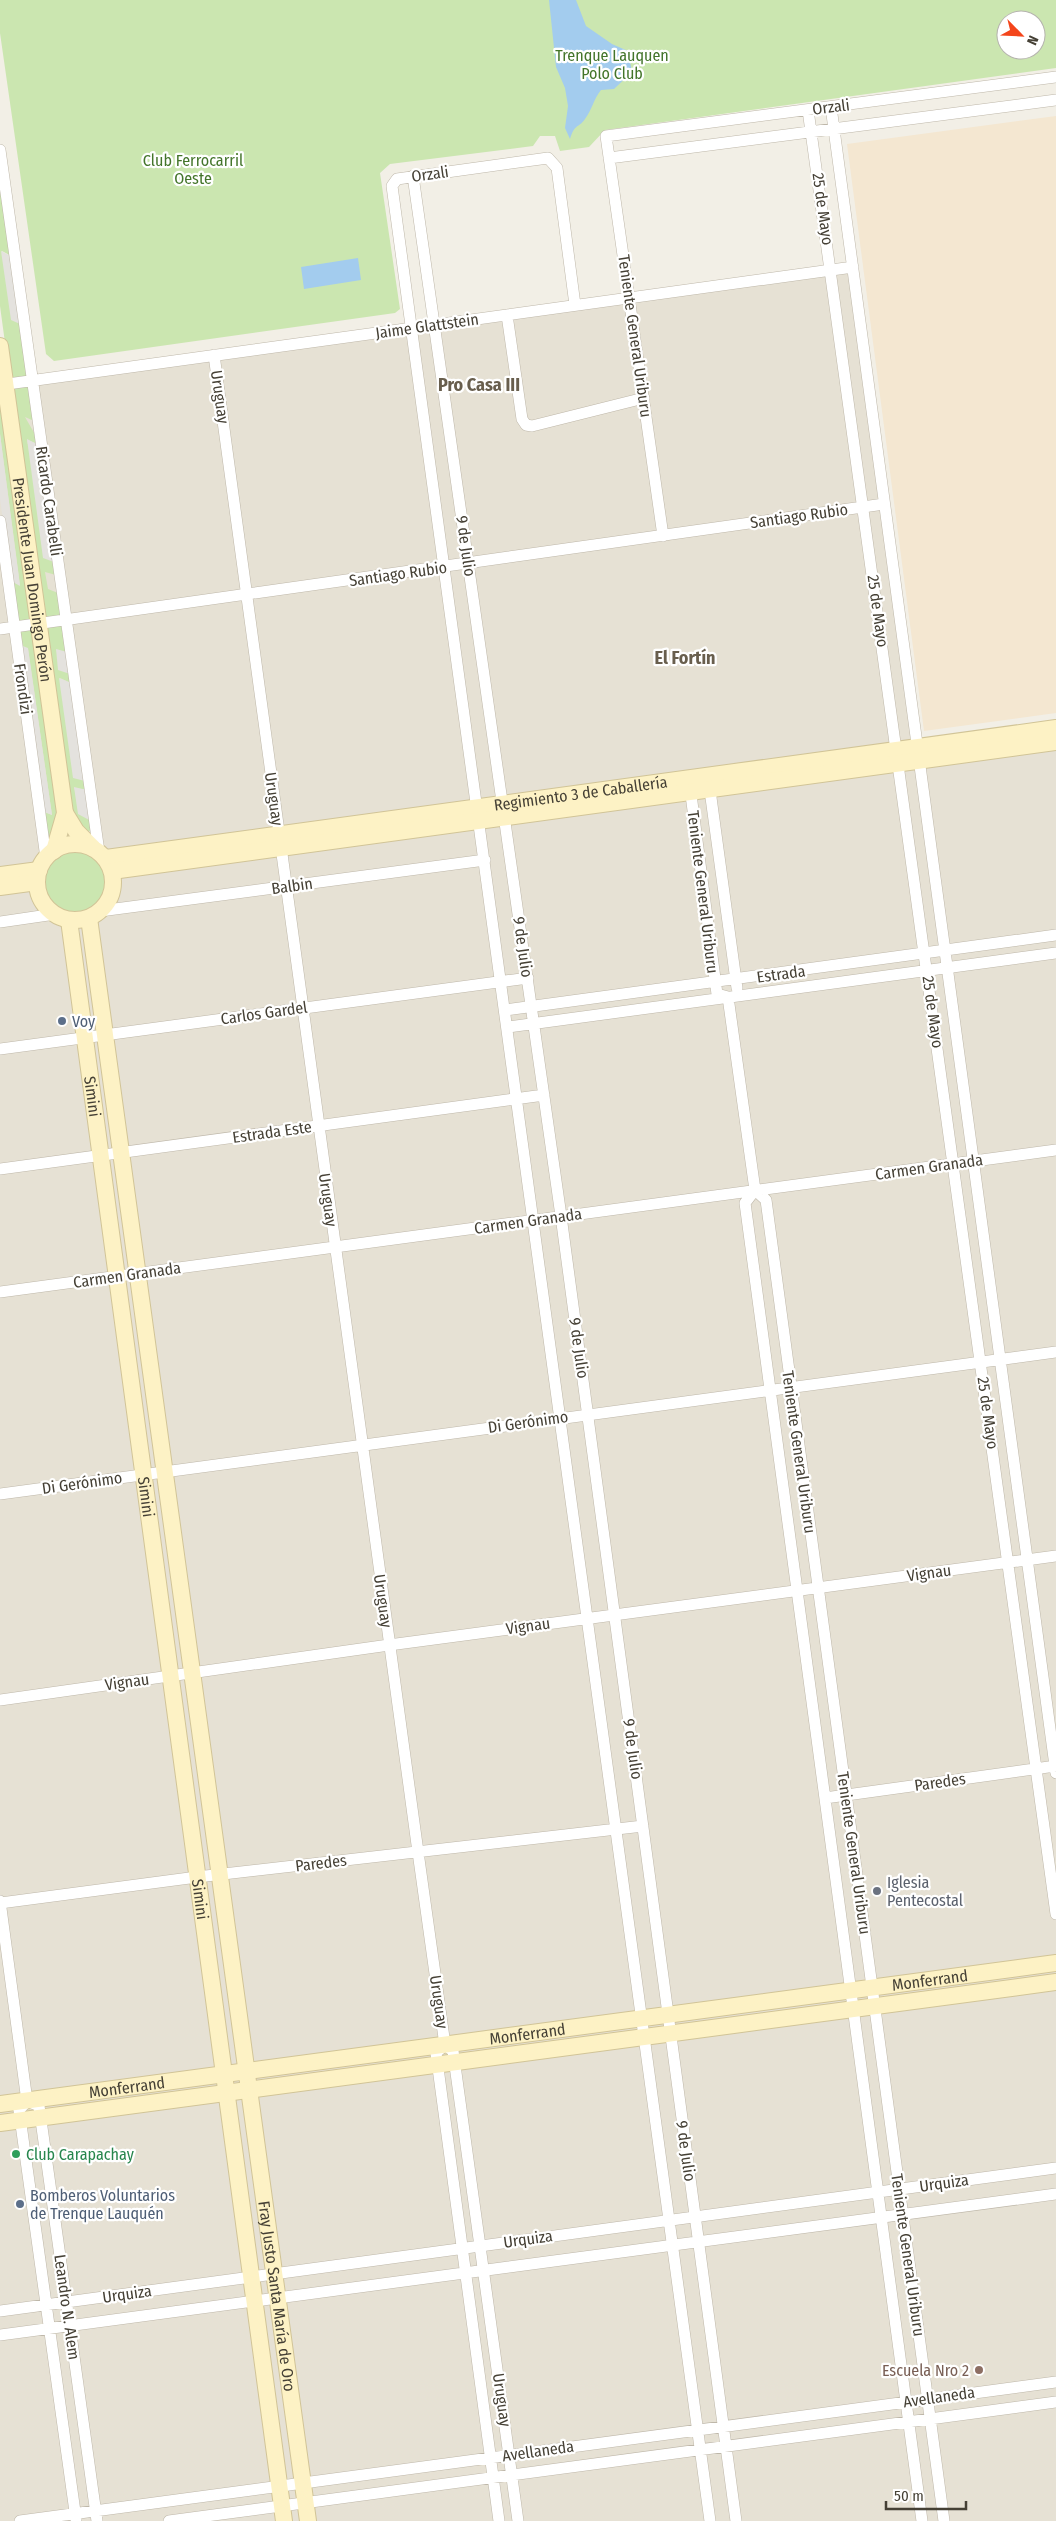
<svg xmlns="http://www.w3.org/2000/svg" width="1056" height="2521" font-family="'Fira Sans Condensed',sans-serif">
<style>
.residential{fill:#e6e1d4}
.commercial{fill:#f4e7d1}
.green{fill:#cbe6b0;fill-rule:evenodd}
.parking{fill:#e4e2de}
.water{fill:#a3ccee}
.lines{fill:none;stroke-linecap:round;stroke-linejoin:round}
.street-casing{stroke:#beb7a9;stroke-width:12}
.secondary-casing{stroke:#d1c497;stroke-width:18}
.street{stroke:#fff;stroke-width:11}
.secondary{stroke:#fdf2c5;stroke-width:16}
.service-dot{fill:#5c6f8a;stroke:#fff;stroke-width:2}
.worship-dot{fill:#6b7280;stroke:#fff;stroke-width:2}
.leisure-dot{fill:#2e9e5b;stroke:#fff;stroke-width:2}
.education-dot{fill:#8d6e63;stroke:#fff;stroke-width:2}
.labels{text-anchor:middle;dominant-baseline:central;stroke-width:4.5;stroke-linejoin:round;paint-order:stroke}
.park-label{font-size:16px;fill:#43752a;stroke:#fff}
.street-label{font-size:16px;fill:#454035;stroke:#fff}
.service-label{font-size:16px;fill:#4e5e75;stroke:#fff;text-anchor:start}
.worship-label{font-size:16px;fill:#5b616d;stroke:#fff;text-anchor:start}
.leisure-label{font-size:16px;fill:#27864d;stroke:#fff;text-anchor:start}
.education-label{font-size:16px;fill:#785e54;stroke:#fff;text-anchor:end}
.neighbourhood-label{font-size:18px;font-weight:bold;fill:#685e4d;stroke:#fff}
</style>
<rect width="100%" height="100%" fill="#f2efe6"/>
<path class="residential" d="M853 267 918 760 1056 742V2521H0V385Z"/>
<path class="commercial" d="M1056 116V713L924 731 847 144Z"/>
<path class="green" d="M0 0H1056V68L605 130 589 147 560 151 555 136H540L533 146 390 164 380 173 400 309 395 313 54 361 46 354 0 33ZM1006 20H1036V50H1006Z
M0 183 11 256 2 251 20 324 34 421 25 417 36 436 37 444 27 440 56 575 45 572 48 589 58 593 67 652 56 650 70 674 71 683 60 678 85 781 87 790 74 788 91 821 92 829 88 832 69 813 0 306Z
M0 378 60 813 51 836 48 835 42 811 52 815 28 649 20 645 11 581 20 585 0 434Z
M42 882a33 33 0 1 1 66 0a33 33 0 1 1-66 0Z"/>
<path class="parking" d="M1 251 11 256 20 324 11 320Z
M0 434 20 586 11 581 0 499Z
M27 439 37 444 54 562 43 558Z
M20 645 28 648 52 815 42 811Z
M56 649 67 652 70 674 58 670Z
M59 678 71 683 85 781 73 778Z
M74 787 87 790 91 821 78 814Z"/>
<path class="water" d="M549 0H576L586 26 612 44 628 51 632 72 614 89 601 90C593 100 592 110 585 119 578 129 575 123 570 139L565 128 568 106 565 88 556 67Z
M358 258 361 280 304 289 301 267Z"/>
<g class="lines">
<g class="street-casing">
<path id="street" d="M831 107 1056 1773
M808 110 1056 1914
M0 150 99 852
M609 158 1056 100
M413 176 561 1216 736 2521
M575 305 557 168 548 158 397 179 392 186 710 2521
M507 315 522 419 526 425 532 426 644 398
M214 355 418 1852 445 2045 453 2051 518 2521
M0 385 853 267
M0 521 46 858
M663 536 606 136 1056 77
M0 629 884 504
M709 783 737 988
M690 787 717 994 728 997
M100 911 485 860
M0 922 55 914
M728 997 755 1190 766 1200 944 2521
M505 1010 1056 935
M508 1027 1056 953
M0 1049 528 978
M0 1169 544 1095
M755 1190 745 1203 922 2521
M0 1292 1056 1150
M0 1494 1056 1352
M0 1700 389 1645 1056 1556
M825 1798 1056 1766
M0 1901 27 2101 19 2110 76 2519
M0 1903 197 1877 643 1826
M445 2045 436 2053 499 2521
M27 2101 39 2106 97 2521
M0 2311 1056 2168
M0 2335 1056 2194
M20 2521 1056 2382
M169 2521 1056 2402"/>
</g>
<g class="secondary-casing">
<g id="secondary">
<path id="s1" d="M0 346 65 813 54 851"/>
<path d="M65 813 76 831 93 848"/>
<circle cx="75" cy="882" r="38"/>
<path id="s2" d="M106 858 1056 728"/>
<path d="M112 871 1056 742"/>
<path d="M0 875 39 870"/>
<path d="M0 887 37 882"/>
<path id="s3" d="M89 918 308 2521"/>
<path id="s4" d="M69 920 284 2521"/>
<path id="s5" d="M0 2104 1056 1963"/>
<path d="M0 2123 1056 1982"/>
</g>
</g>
<use href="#street" class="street"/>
<use href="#secondary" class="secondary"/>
</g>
<g class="service-dot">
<circle cx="62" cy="1021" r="5"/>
<circle cx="20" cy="2204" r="5"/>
</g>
<circle class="worship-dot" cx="877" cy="1891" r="5"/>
<circle class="leisure-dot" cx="16" cy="2154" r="5"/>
<circle class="education-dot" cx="979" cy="2370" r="5"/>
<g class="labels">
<g class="park-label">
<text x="612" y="55">Trenque Lauquen<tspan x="612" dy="18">Polo Club</tspan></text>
<text x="193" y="160">Club Ferrocarril<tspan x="193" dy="18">Oeste</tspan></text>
</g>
<g class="street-label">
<text transform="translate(831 107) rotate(-7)">Orzali</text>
<text transform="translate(430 174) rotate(-8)">Orzali</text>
<text transform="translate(823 209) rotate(82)">25 de Mayo</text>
<text transform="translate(427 326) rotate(-8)">Jaime Glattstein</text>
<text transform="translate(635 336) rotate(82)">Teniente General Uriburu</text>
<text transform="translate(220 397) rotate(82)">Uruguay</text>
<text transform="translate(49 501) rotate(82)">Ricardo Carabelli</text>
<text transform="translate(799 516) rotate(-8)">Santiago Rubio</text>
<text transform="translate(466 546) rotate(82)">9 de Julio</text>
<text transform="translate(398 574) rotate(-8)">Santiago Rubio</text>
<text stroke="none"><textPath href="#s1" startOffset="236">Presidente Juan Domingo Perón</textPath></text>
<text transform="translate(878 611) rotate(82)">25 de Mayo</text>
<text transform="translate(23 689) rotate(82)">Frondizi</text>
<text stroke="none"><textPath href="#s2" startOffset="479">Regimiento 3 de Caballería</textPath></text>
<text transform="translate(274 799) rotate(82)">Uruguay</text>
<text transform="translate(292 886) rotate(-8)">Balbin</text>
<text transform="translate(703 892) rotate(83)">Teniente General Uriburu</text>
<text transform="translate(523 947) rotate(82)">9 de Julio</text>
<text transform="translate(781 974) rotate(-8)">Estrada</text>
<text transform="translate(933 1012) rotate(82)">25 de Mayo</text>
<text transform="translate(264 1013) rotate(-8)">Carlos Gardel</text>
<text stroke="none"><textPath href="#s4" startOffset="178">Simini</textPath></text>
<text transform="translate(272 1132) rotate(-8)">Estrada Este</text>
<text transform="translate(929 1167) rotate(-8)">Carmen Granada</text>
<text transform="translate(328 1200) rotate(82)">Uruguay</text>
<text transform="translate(528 1221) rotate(-8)">Carmen Granada</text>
<text transform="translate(127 1275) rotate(-8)">Carmen Granada</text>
<text transform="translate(579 1348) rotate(82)">9 de Julio</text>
<text transform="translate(988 1413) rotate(82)">25 de Mayo</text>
<text transform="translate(528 1422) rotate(-8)">Di Gerónimo</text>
<text transform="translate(799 1452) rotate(82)">Teniente General Uriburu</text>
<text transform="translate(82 1483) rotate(-8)">Di Gerónimo</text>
<text stroke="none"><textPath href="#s4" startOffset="582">Simini</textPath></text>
<text transform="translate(929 1573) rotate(-8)">Vignau</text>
<text transform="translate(383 1601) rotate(82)">Uruguay</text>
<text transform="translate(528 1626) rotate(-8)">Vignau</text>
<text transform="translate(127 1682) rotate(-8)">Vignau</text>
<text transform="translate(633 1749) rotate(82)">9 de Julio</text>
<text transform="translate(940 1782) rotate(-8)">Paredes</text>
<text transform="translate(854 1853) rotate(82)">Teniente General Uriburu</text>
<text transform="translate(321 1863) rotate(-7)">Paredes</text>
<text stroke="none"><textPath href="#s4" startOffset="988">Simini</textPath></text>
<text stroke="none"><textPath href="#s5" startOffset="938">Monferrand</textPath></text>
<text transform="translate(439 2002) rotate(82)">Uruguay</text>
<text stroke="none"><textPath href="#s5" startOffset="532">Monferrand</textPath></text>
<text stroke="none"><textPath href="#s5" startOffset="128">Monferrand</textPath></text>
<text transform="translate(686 2151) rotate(82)">9 de Julio</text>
<text transform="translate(944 2183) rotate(-8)">Urquiza</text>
<text transform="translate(528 2239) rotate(-8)">Urquiza</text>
<text transform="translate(908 2255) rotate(82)">Teniente General Uriburu</text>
<text transform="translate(127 2294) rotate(-8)">Urquiza</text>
<text stroke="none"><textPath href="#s3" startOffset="1391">Fray Justo Santa María de Oro</textPath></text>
<text transform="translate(67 2307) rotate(82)">Leandro N. Alem</text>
<text transform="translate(939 2397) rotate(-8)">Avellaneda</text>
<text transform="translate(502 2400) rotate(82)">Uruguay</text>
<text transform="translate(538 2451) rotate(-8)">Avellaneda</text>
</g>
<g class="service-label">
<text x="72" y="1021">Voy</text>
<text x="30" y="2195">Bomberos Voluntarios<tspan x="30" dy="18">de Trenque Lauquén</tspan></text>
</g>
<g class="worship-label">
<text x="887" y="1882">Iglesia<tspan x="887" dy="18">Pentecostal</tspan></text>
</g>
<g class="leisure-label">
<text x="26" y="2154">Club Carapachay</text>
</g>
<g class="education-label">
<text x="969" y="2370">Escuela Nro 2</text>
</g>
<g class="neighbourhood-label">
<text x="479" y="385">Pro Casa III</text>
<text x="685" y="658">El Fortín</text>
</g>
</g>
<g transform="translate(1021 35) rotate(114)"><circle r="24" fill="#ffffff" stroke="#b5b3ae"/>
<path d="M0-4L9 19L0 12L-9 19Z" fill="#f4451b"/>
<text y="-8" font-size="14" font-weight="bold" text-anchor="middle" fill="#454035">N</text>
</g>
<path d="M886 2501v8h80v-8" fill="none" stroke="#454035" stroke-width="2.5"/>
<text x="894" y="2501" font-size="15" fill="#454035" stroke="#ffffff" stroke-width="4" paint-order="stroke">50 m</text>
</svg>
